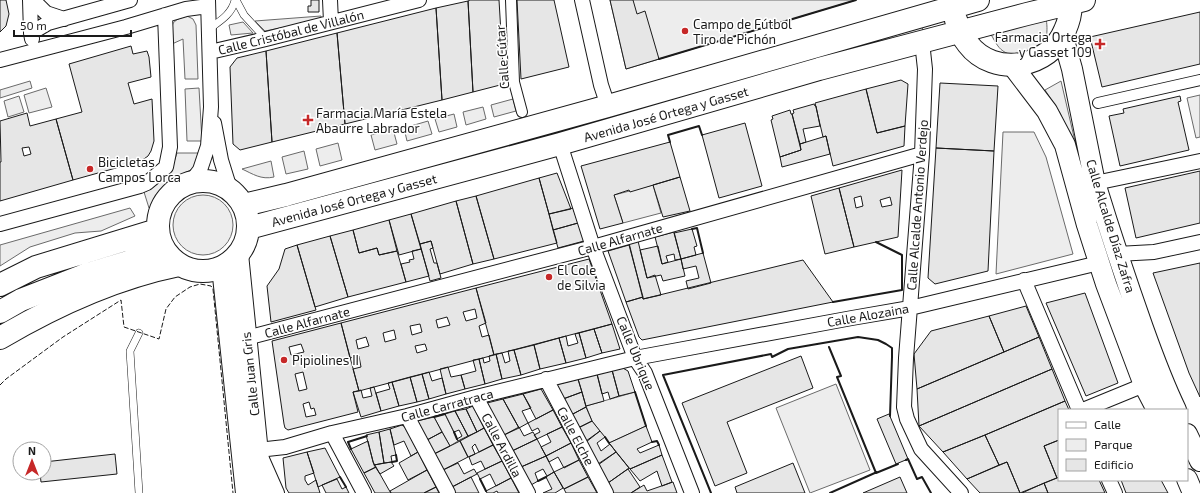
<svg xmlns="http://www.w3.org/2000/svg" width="1200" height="493" font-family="'Exo 2',sans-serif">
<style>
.green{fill:#ededed;stroke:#6a6a6a}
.building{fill:#e6e6e6;stroke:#1a1a1a;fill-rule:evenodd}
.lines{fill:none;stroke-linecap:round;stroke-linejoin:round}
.service-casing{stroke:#1a1a1a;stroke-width:8}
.pedestrian-casing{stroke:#1a1a1a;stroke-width:12}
.minor-casing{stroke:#1a1a1a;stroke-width:16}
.secondary-casing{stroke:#1a1a1a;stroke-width:22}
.primary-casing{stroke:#1a1a1a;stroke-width:24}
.motorway-casing{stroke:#1a1a1a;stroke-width:24}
.service{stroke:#fff;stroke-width:7}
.pedestrian{stroke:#fff;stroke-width:10}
.minor{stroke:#fff;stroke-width:14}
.secondary{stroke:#fff;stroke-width:20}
.primary{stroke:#fff;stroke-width:22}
.motorway{stroke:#fff;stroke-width:22}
.fence{stroke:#1a1a1a;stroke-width:1;stroke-dasharray:5 2;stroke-linecap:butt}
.wall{stroke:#1a1a1a;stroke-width:2}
.poi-dot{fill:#c62828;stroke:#fff;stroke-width:1.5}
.labels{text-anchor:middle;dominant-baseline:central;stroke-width:3;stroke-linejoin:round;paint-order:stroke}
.poi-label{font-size:13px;fill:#1a1a1a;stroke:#fff;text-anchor:start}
.street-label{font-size:13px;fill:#1a1a1a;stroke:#fff}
</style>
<rect width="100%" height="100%" fill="#fff"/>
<path class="green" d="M610 0H856L626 69Z
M187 16 193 19 196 25 198 79H185L183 39 172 44C172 26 168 21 187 16Z
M321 16V20L265 31 255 21Z
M1046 18C1048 29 1048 47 1036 51 1031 53 1025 53 1020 54 1013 55 1009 55 1003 51 997 47 994 39 990 33Z
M243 22 253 33 231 35 229 25Z
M922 27 923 31 550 136 548 132Z
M30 81 32 88 0 98V90Z
M1061 81 1074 137 1116 274 1112 275 1071 138 1060 113 1045 90Z
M46 88 52 107 29 113 24 95Z
M199 88 202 141H187L185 89Z
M1200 95V137L1196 138 1187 98Z
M19 96 24 112 8 117 4 101Z
M513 99 516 111 494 117 491 105Z
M483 107 486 119 466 125 463 112Z
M454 114 457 127 439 132 435 119Z
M428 121 432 134 407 141 404 128Z
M393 129 397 144 375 150 371 135Z
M1003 132H1034L1046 157 1073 254 996 274Z
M534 136 535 141 297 208 296 203Z
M338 143 342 160 320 166 316 149Z
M304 151 308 169 286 174 282 157Z
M177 153H201L194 168 167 183 159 191 151 206 149 208 144 192C163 183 171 173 177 153Z
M271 161 274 177C261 180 253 174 242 169Z
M653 185 661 213 623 223 614 195Z
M173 225a30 30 0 1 1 60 0a30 30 0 1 1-60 0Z
M130 208 135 216 101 231 75 233 30 247 0 266V245Z
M836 384 870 470 810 493 776 408Z
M635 392 646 426 609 443 592 421 586 406Z
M445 414 458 441 450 446 434 417Z"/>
<path class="building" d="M0 0H6L9 14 6 26 0 32Z
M311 0H319V12H308V6H311Z
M470 0H499L504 84 473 92 468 1Z
M517 0H554L569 67 521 79Z
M610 0H633L637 14 645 11 659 59 626 69Z
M468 1 473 92 442 100 436 8Z
M436 8 442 100 345 124 337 33Z
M1200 12V64L1102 87 1090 37Z
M337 33 345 124 272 142 266 51Z
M131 46 133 54 147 51 149 57 151 77 128 83 134 104 152 99 154 141 151 151 148 156 141 161 73 180 56 119 82 112 69 64Z
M266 51 272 142 240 150 233 144 230 67 237 58Z
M901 80 908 84 905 126 877 133 866 89Z
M940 83 998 86 994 151 936 148Z
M866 89 877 133 905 126 904 146 833 166 826 136 823 137 815 103Z
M1180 96 1181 101 1178 102 1189 150 1120 166 1109 116 1124 113 1123 109Z
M814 104 815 106H816L820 126 803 129 806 142 800 144 792 114 794 113 793 110Z
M790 110 791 114H792L801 150 780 157 771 120 773 119 772 116Z
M27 113 30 126 56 119 73 180 0 201V162H1L0 121ZM29 147 31 154 24 156 22 148Z
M745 123 762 186 719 198 702 135Z
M826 136 830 154 782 167 780 157 801 150 800 144Z
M670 142 680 177 630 192 629 190 614 195 623 223 600 229 581 166Z
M936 148 994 151 988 271 935 284 928 278Z
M902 170 898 237 854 247 839 188ZM861 196 863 206 856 208 854 198ZM890 197 892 205 882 207 880 200Z
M1200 171V223L1136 238 1125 188Z
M557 173 571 209 549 214 539 178Z
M680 177 690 211 663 217 653 185Z
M539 178 557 243 494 259 476 196Z
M839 188 854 247 825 254 811 196Z
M476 196 494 259 473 264 456 201Z
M456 201 473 264 440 274 431 241 420 244 411 214Z
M573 208 578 223 553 230 549 214Z
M411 214 421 249 399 255 389 220Z
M389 220 397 251 379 255 377 248 359 253 353 230Z
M578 223 584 241 558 248 553 230Z
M692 229 697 246 694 247 696 255 681 259 674 233Z
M353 230 359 253 377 248 379 255 397 251 406 282 348 297 330 236Z
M674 232 681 259 675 260 674 254 666 256 668 262 662 264 655 237Z
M330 236 348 297 315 307 297 245Z
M431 241 433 248 430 249 434 263H437L441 278 430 281 420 244Z
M638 241 647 278 655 275 661 295 643 299 629 243Z
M297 245 316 310 271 322 267 286 279 269 285 249Z
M629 245 643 297 626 302 608 251Z
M658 246 662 264 681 259 685 276 663 281 661 275 647 278 640 250Z
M421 249 429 276 406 282 401 264 410 262 409 260 414 259 412 251Z
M703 253 711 283 688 289 686 281 699 278 696 266 683 269 681 259Z
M589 259 612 324 494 355 476 288Z
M803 260 833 302 642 340 639 337 626 302 643 297V299Z
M1200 263V397L1189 373 1153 273Z
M476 288 486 323 479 326 482 337 489 335 494 355 359 391 353 369 361 367 359 356 350 358 341 323ZM475 309 477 318 466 321 463 312ZM447 317 450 325 438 328 436 320ZM420 324 422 332 412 335 410 326ZM394 330 396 339 385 342 383 333ZM366 337 369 346 358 349 356 340ZM425 344 427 350 417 353 415 346Z
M1085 293 1118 383 1086 396 1046 303Z
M1026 306 1039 337 1004 352 989 316Z
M989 316 1004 352 917 389 914 354 931 331Z
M341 323 359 391 353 392 358 412 288 430 285 428 284 424 272 341ZM301 344 304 352 291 355 289 347ZM303 372 307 389 299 391 295 374ZM309 402 311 409 314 408 316 415 306 417 303 404Z
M612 324 620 349 602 353 594 329Z
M594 329 602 353 586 358 579 333Z
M579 333 586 358 566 363 559 338 566 336 568 346 578 343 575 334Z
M1039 337 1052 369 919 426 917 389Z
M559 338 566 363 540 369 534 345Z
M534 345 540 369 521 375 514 350Z
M514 350 521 375 502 379 496 354 502 353 505 363 510 361 508 351Z
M496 354 502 379 485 384 479 359 483 358 484 363 490 361 489 356Z
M801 356 813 388 727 422 747 473 715 486 682 403Z
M479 359 485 384 465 389 461 375 476 371 473 360Z
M448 367 451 377 461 375 465 389 446 394 440 369Z
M621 367 628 371 635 392 619 396 612 370Z
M1052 369 1065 401 985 435 943 452 919 426Z
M612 370 619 396 610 399 608 392 602 394 597 374Z
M429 372 432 381 442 378 446 394 429 399 422 374Z
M422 374 429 399 417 402 410 377Z
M597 374 604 401 586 406 578 379Z
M410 377 417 402 399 406 392 382Z
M578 379 582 392 563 399 555 385Z
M392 382 399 406 381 411 376 393 390 389 388 383Z
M374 387 381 411 361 417 353 392 361 390 363 398 372 396 370 388Z
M541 389 553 410 536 419 523 394Z
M582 392 586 407 571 415 563 399Z
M523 394 531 408 522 411 528 423 519 428 503 399Z
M503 399 519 428 504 435 487 403Z
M1065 401 1069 410H1059V440L1044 446 1057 478 1020 493 1007 462 999 465 985 435Z
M473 406 484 428 477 432 466 409Z
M586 407 592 421 578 428 571 415Z
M466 409 477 432 468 436 455 411Z
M553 410 562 427 537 439 534 435 540 432 538 428 532 431 528 423Z
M455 411 468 436 458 441 457 439 462 436 459 430 454 432 445 414Z
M889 414 908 459 896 464 877 419Z
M434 417 442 432 427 440 417 421Z
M592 421 600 431 586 442 578 428Z
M402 425 405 427 418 452 411 456 404 441 394 445 390 429Z
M646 426 652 442 637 449 640 453 659 445 662 455 630 469 609 443Z
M519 427 524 436 533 432 537 439 512 451 504 435Z
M562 427 571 443 546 456 541 447 551 442 547 434Z
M484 428 493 445 479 452 475 444 472 447 475 454 468 457 460 441Z
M390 429 396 455 391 456 392 462 384 463 379 432Z
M600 431 605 437 597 443 601 451 610 444 616 452 598 464 586 441Z
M379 432 384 463 374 465 366 435Z
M442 432 450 446 434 454 427 440Z
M985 435 999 465 967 479 943 452Z
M537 439 546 456 521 467 512 451Z
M1059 440V477L1057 478 1044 446Z
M368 441 373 462 376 467 364 473 351 449Z
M460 441 468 457 443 470 434 454Z
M571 443 579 460 564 468 558 457 549 462 546 456Z
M493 445 502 461 485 469 481 461 472 465 469 457Z
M325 448 340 477 318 487 307 452Z
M307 452 314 473 305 476V480L308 485 316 480 320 493H289L286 488 283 458Z
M418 452 427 470 408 480 399 463Z
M616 452 629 468 608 483 598 465Z
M115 454 117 474 41 482 40 473H44V462Z
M662 455 672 482 662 486 657 471 640 481 630 469Z
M546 456 554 472 547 476 543 469 535 473 538 481 531 485 521 467Z
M579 460 588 477 564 489 554 472Z
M502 461 511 478 496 486 490 474 480 479 477 473Z
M391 462 394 466 380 474 374 465Z
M1007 462 1020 493H980L967 479Z
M458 463 464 474 474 469 477 474 452 487 443 470Z
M793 463 805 493H737L735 487Z
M376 467 389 490 391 493H375L364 473Z
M628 469 640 487 631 493H613L608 483Z
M427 470 436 487 424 493H391L390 491Z
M554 472 563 488 555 493H543L552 489 546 477Z
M471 477 479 493H455L452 487Z
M588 477 597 493H566L564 489Z
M900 477 907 493H863Z
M1059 477V480H1099L1105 493H1048L1044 483Z
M511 478 519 493H498L497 491 493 493H487L486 491Z
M337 479 342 489 346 487 349 493H326L322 485Z
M1121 480H1161L1168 493H1126Z
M673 482 677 493H631L644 485 647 491Z
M1044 483 1048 493H1022Z
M436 487 439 493H424Z"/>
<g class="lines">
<g class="service-casing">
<path id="service" d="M236 0 244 15 266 39
M209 29C220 21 232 14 235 0
M139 333 130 351 139 493"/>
</g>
<g class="pedestrian-casing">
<path id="pedestrian" d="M511 0 514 82 522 112
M1098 103 1200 80"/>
</g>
<g class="minor-casing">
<path id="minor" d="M30 0 31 33 32 39
M33 0 46 13 64 19
M330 0 331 22
M582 0 601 85 608 106
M31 33 48 23 130 0
M922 42 925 69 922 154 906 358 904 407 907 419 921 449 961 493
M210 52 266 39 419 0
M0 60 126 27 186 9 208 6
M214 123 221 160 230 189
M560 144 593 247 635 358 645 373 692 493
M191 182 200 170 208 146 211 107 208 0
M1095 183 1200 161
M0 224 140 186 147 183 166 167 170 147 165 15
M1117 254 1154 252 1200 242
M1024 280 1079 410
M246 338 593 247 922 154
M546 379 606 493
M476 397 528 493
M1083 410 1144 385
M407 416 448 493
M332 433 364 493
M1109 480 1115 493
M277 493 258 450 285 447 332 433 407 416 476 397 635 358 852 318 910 308 1099 263"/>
</g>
<g class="secondary-casing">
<path id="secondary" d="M1063 37 1072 69 1095 183C1110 232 1126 280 1143 328 1153 356 1163 383 1176 410
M1012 65 1047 111 1065 145 1087 225 1106 284 1144 385 1157 410
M238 254 262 493
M222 267 246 493
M1187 434 1200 461
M1187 479 1193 493"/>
</g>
<g class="primary-casing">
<path id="primary" d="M956 20C959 29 962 37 968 44 994 78 1050 68 1065 30 1069 21 1072 10 1070 0
M158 226a45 45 0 1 1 90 0a45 45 0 1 1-90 0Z
M244 205 286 195 608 106 978 0
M249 228 560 144 819 69 1027 14 1084 0
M0 285 36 267 157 230
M0 312 21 300 85 275 128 262 164 250"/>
</g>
<g class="motorway-casing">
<path id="motorway" d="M0 338C56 305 115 278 179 265"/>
</g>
<use href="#service" class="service"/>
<use href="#pedestrian" class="pedestrian"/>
<use href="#minor" class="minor"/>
<use href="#secondary" class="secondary"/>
<use href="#primary" class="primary"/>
<use href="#motorway" class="motorway"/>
<path class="fence" d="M0 385 6 379 63 337 121 300 124 327 159 339 166 309 175 297 190 287 200 284 211 286 213 289 233 493"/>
<path class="wall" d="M659 59 856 0
M670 142 668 135 699 126 702 135
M692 229 697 228 703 253
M833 302 902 290V255L876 242
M829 347 841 376 837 377 876 473 898 464
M635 392 646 426
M434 417 445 414
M454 432 457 439
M605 437 609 443
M652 442 657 441 659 445
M351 449 348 442 367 436
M906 460 908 459 917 479 922 477 931 493
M392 462 397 461 396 455
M340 477 346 487
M480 479 486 491
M538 481 546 477
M711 493 663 375 771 354 772 357 788 349 858 337 878 340 886 344 892 348V357L890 416
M830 493 877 472"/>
</g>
<g class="poi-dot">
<circle cx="685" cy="31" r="4"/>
<path d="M1098 38h4v4h4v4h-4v4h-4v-4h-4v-4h4z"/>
<path d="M306 114h4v4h4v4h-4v4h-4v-4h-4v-4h4z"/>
<circle cx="90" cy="169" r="4"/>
<circle cx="549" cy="277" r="4"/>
<circle cx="284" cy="360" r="4"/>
</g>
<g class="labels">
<g class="poi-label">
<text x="693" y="24">Campo de Fútbol<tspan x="693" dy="15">Tiro de Pichón</tspan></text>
<text x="1092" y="37" text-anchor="end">Farmacia Ortega<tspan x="1092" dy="15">y Gasset 109</tspan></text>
<text x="316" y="113">Farmacia María Estela<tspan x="316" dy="15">Abaurre Labrador</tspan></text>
<text x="98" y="162">Bicicletas<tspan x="98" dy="15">Campos Lorca</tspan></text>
<text x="557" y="270">El Cole<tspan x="557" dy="15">de Silvia</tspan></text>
<text x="292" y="360">Pipiolines II</text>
</g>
<g class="street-label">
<text transform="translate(291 32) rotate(-14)">Calle Cristóbal de Villalón</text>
<text transform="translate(502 57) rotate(-94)">Calle Cútar</text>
<text transform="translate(666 114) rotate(-16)">Avenida José Ortega y Gasset</text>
<text transform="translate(354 200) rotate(-15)">Avenida José Ortega y Gasset</text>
<text transform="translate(917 205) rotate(-86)">Calle Alcalde Antonio Verdejo</text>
<text transform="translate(1111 226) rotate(73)">Calle Alcalde Díaz Zafra</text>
<text transform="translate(620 239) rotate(-16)">Calle Alfarnate</text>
<text transform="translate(868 315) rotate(-10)">Calle Alozaina</text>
<text transform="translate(307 322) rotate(-15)">Calle Alfarnate</text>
<text transform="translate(636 353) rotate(67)">Calle Ubrique</text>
<text transform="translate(250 374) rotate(-96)">Calle Juan Gris</text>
<text transform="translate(447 405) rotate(-15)">Calle Carratraca</text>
<text transform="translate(576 436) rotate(62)">Calle Elche</text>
<text transform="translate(502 445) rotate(62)">Calle Ardilla</text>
</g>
</g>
<rect x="1058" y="409" width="130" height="72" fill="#ffffff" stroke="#a3a3a3"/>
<rect x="1066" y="422" width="20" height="6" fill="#ffffff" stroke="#a3a3a3"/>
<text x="1094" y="429" font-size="12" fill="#1a1a1a">Calle</text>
<rect x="1066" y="439" width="20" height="12" fill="#ededed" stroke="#a3a3a3"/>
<text x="1094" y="449" font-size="12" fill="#1a1a1a">Parque</text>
<rect x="1066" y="459" width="20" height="12" fill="#e6e6e6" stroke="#a3a3a3"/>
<text x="1094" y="469" font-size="12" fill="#1a1a1a">Edificio</text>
<g transform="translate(32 461)"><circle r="19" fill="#ffffff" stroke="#a3a3a3"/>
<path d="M0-3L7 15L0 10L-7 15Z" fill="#c62828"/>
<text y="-6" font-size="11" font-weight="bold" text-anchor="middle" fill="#1a1a1a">N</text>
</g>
<path d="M14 30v6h117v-6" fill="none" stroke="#1a1a1a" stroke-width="2"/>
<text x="20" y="30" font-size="12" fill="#1a1a1a" stroke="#ffffff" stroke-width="3" paint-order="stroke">50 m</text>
</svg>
